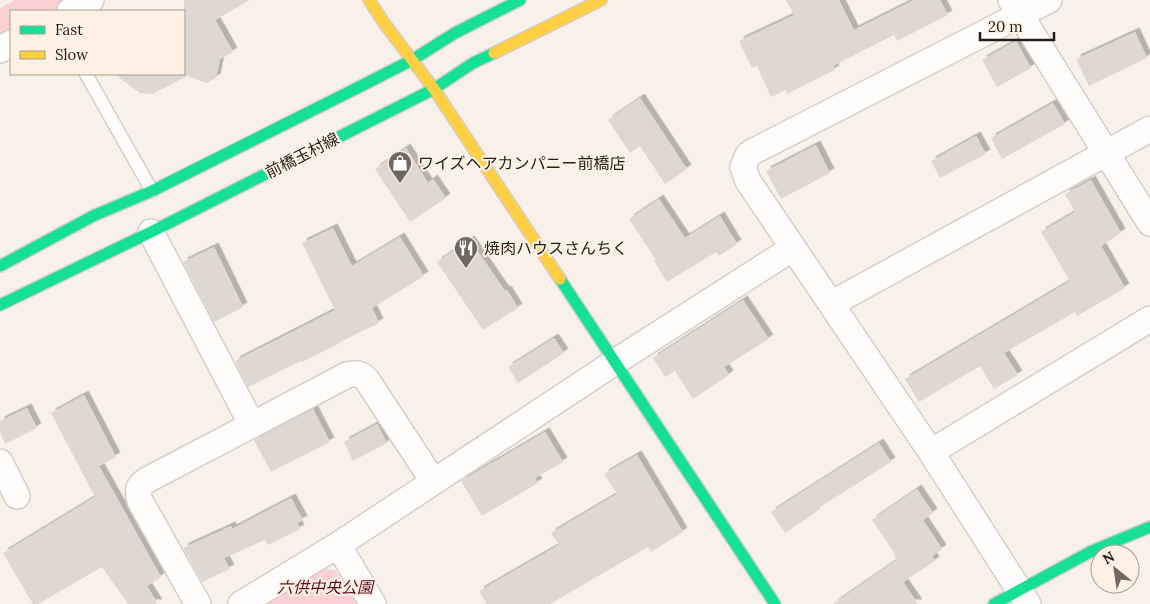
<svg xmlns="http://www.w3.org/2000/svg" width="1150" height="604" font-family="Lora,'Noto Sans JP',serif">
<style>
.green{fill:#fad1d2}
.building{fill:#dfd7d2;filter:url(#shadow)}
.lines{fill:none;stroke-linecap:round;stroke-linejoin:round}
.lane-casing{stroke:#d5cfc8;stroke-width:15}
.street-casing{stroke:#d5cfc8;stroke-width:28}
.fast-casing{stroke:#d5cfc8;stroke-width:14}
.slow-casing{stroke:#d5cfc8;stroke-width:14}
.lane{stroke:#fefdfc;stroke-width:12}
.street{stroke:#fefdfc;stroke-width:25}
.fast{stroke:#16e098;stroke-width:11}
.slow{stroke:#ffcf43;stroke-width:11}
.labels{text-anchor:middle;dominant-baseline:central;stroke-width:4.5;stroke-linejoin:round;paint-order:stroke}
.street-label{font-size:16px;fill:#241e18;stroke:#fef1e3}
.poi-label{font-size:16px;fill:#241e18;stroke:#fef1e3;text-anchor:start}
.park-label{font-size:16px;font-style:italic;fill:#5e0c24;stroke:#fef1e3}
</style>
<defs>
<filter id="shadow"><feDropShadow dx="4.5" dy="-4.5" stdDeviation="0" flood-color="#0004"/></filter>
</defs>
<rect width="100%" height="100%" fill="#f8f1e9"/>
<path class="green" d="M15 0H63L58 8 52 11H11V33L0 39V8Z
M322 568 335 570 357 604H266Z"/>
<path class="building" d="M184 0H250L215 20 233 52 220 59 216 78 207 83 187 76 153 94 140 93 114 74H184Z
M786 0H839L854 30 914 0H940L948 15 897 41 894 35 833 66 835 70 787 94 785 90 771 97 757 66 752 68 739 41 794 15Z
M1135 32 1147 58 1089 86 1076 59Z
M1016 41 1031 68 997 87 982 60Z
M640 98 687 169 665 184 640 146 630 153 608 120Z
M1053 103 1065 124 1002 159 991 138Z
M976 136 986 154 940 178 931 161Z
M816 145 830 173 781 199 766 171Z
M406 148 428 183 433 179 446 198 410 222 375 169Z
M1091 180 1121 233 1101 246 1125 288 1077 316 1075 312 1004 353 1018 375 994 389 980 366 919 402 905 379 1070 281 1041 232 1075 212 1065 194Z
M659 199 685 238 720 216 737 244 719 256 716 252 667 282 654 261 656 260 629 219Z
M333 228 352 266 400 237 424 276 372 308 379 323 338 343V344L302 362 301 361 248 387 235 361 335 310 302 243Z
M470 240 505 291 507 290 518 308 483 330 437 262Z
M214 247 243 307 214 322 183 262Z
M743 300 769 339 724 367 729 375 693 399 675 371 665 377 653 358Z
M554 338 564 353 518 383 508 367Z
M84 395 116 457 99 466 161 577 147 586 158 604H128L102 567 38 604H33L3 553 95 497 51 413Z
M27 408 37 428 5 444 0 432V421Z
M313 409 330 442 271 472 254 440Z
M377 424 387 443 353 461 344 442Z
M545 432 563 462 535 478 538 483 482 516 461 481Z
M879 443 891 462 814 511 815 513 785 533 771 512Z
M637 455 683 532 651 552 648 547 550 604H487L479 591 559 545 551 533 617 494 604 474Z
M917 489 933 513 923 520 942 549 932 556 935 561 903 582 918 604H833L897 560 894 555 895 554 872 520Z
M291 498 303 520 297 523 300 529 268 545 265 540 224 558 230 569 202 582 183 548 231 526 232 529Z"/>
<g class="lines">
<g class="lane-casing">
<path id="lane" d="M86 74 152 191"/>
</g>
<g class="street-casing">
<path id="street" d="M1011 0 1150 223
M70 11 91 0
M0 50 11 43
M151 232 252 425
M831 304 1150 129
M931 452 1150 319
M0 462 17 496
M338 545 373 604
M198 604 140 501C137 490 138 486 147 480L347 375C356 373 361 373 367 380L433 481
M241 604 338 545 615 362 793 248
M1028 604 931 452 748 181 743 167 748 155 754 151 1049 0"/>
</g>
<g class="fast-casing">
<path id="fast" d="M0 266 93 216 152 191 369 82 412 60 455 33 520 0
M560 279 775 604
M0 305 151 232 434 89 473 63 494 53
M994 604 1092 551 1150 527"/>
</g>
<g class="slow-casing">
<path id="slow" d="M369 0 384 23 434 89 560 279
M494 53 601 0"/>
</g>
<use href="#lane" class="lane"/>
<use href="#street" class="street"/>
<use href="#fast" class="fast"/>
<use href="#slow" class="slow"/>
</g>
<defs>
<g id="shop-pin" transform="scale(1.25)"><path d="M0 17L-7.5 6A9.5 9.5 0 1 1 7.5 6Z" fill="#6e6861" stroke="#fef1e3"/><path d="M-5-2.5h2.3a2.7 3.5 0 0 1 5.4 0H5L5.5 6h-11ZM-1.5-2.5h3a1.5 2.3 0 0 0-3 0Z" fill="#fff"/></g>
<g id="restaurant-pin" transform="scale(1.25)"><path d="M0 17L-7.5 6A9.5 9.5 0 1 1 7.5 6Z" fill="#6e6861" stroke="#fef1e3"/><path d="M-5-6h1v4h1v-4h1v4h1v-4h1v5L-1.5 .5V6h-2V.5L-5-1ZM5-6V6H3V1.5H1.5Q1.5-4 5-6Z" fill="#fff"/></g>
</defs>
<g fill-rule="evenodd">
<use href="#shop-pin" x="400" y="163"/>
<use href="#restaurant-pin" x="466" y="248"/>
</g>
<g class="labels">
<g class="street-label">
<text transform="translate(302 155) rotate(-27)">前橋玉村線</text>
</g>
<g class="poi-label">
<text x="418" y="163">ワイズヘアカンパニー前橋店</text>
<text x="484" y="248">焼肉ハウスさんちく</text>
</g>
<g class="park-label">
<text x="325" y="587">六供中央公園</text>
</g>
</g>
<rect x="10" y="10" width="175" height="65" fill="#fef1e3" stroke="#a79d92"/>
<rect x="20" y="26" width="25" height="8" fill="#16e098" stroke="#a79d92"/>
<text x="55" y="35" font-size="15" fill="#241e18">Fast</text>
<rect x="20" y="51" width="25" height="8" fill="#ffcf43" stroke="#a79d92"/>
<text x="55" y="60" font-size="15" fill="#241e18">Slow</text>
<g transform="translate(1115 569) rotate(330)"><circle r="24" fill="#fef1e3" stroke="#a79d92"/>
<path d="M0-4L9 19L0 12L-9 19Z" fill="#6e6861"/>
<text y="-8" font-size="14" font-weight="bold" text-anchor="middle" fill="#241e18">N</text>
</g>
<path d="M980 32v8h74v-8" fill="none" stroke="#241e18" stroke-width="2.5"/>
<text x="988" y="32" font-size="15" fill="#241e18" stroke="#fef1e3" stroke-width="4" paint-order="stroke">20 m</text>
</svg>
